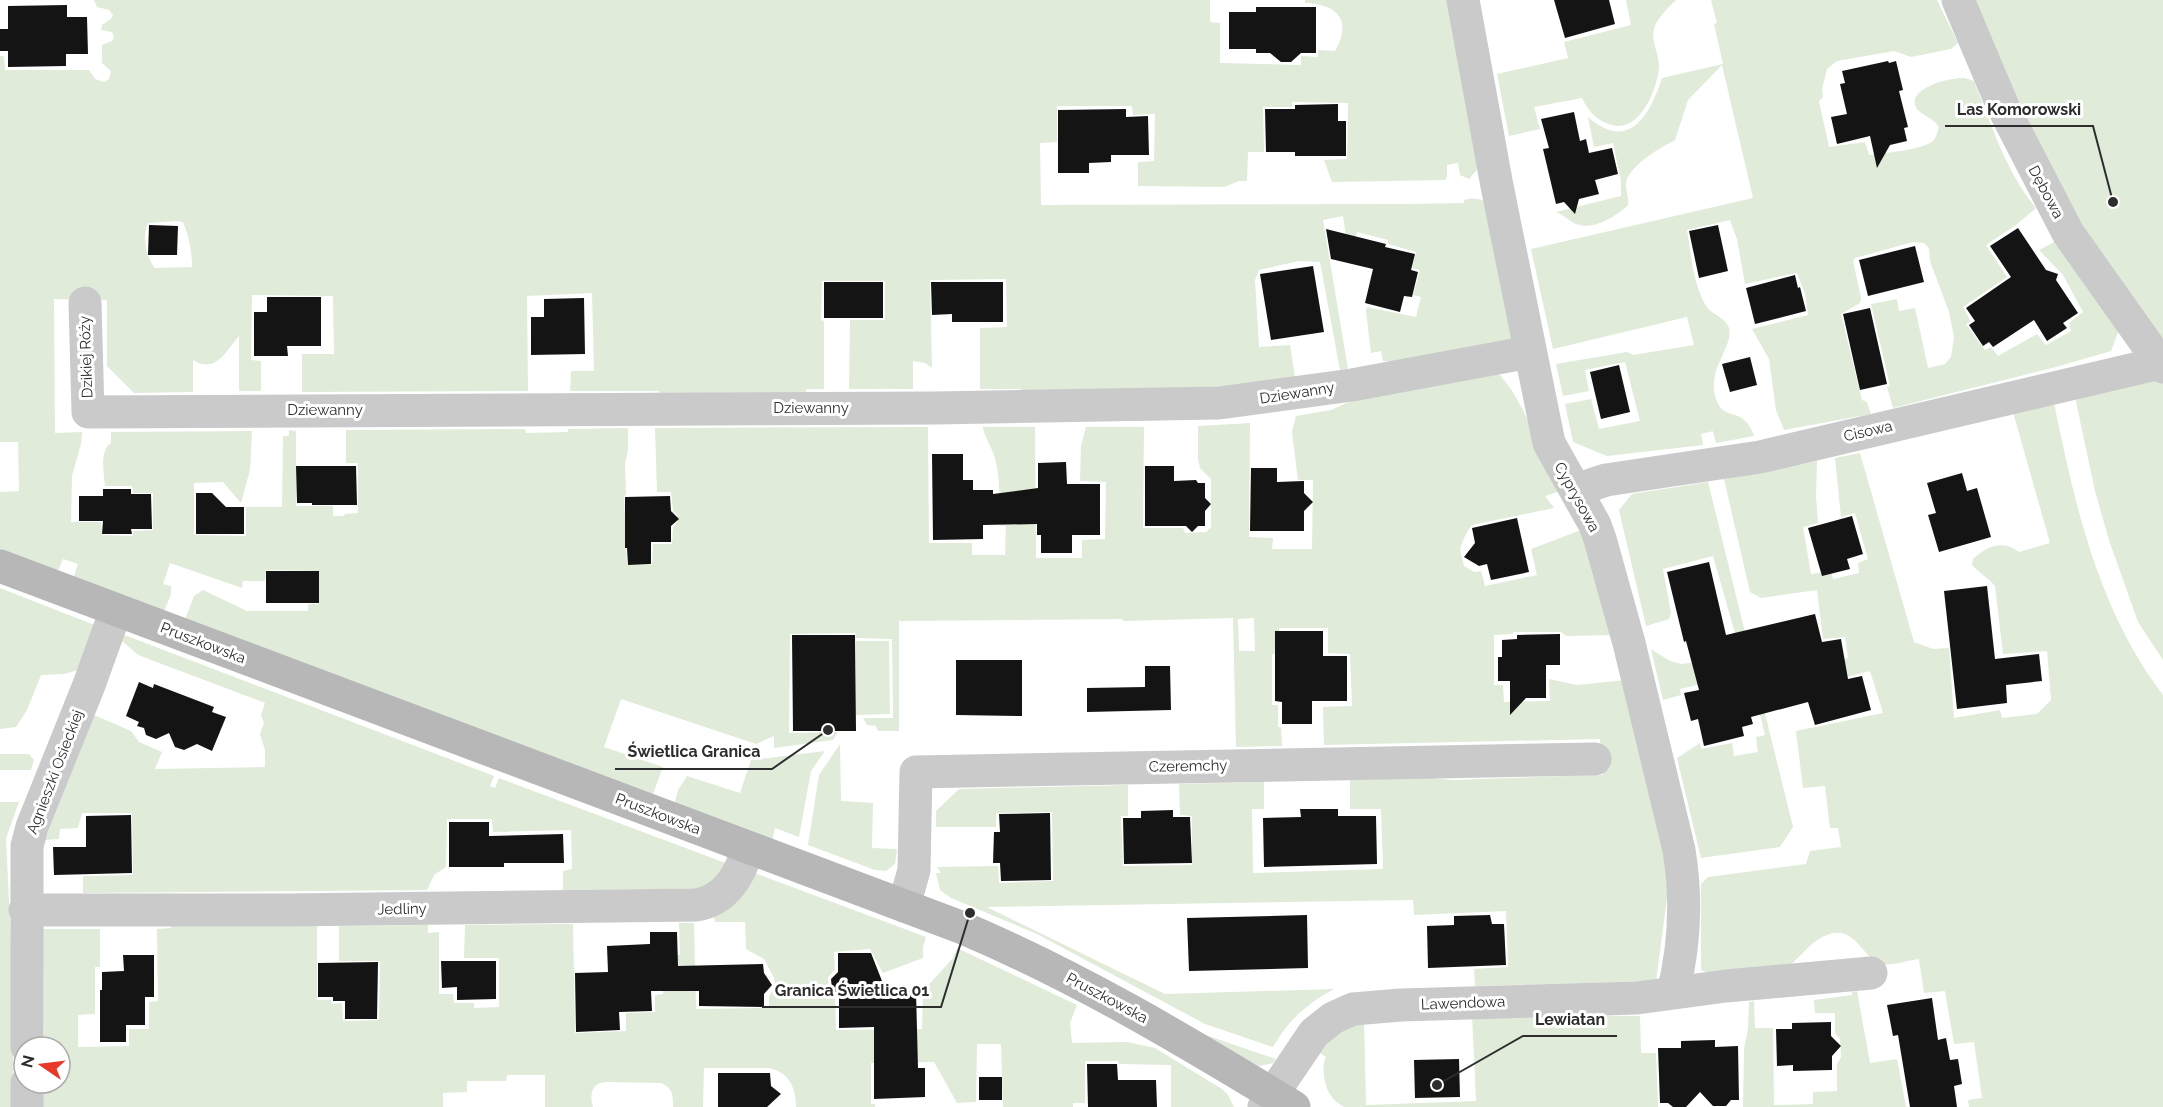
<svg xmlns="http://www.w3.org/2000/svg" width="2163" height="1107" font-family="Raleway,sans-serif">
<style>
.green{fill:#e0ebd9;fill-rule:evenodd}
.building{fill:#141414}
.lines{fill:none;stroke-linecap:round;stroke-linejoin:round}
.street{stroke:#cacaca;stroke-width:33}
.secondary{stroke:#b7b7b7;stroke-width:33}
.labels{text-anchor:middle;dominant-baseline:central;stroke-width:6;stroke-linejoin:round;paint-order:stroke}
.street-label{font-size:15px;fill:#2d2d2d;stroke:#fff}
.leader{fill:none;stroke:#2d2d2d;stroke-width:2}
.callout-dot{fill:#2d2d2d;stroke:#fff;stroke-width:2}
.callout-label{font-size:16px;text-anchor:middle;font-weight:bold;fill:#2d2d2d;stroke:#fff;stroke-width:6;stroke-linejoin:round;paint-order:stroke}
</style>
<rect width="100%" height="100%" fill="#fff"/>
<path class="green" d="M94 0H1210V22L1220 23V63L1301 65V56L1318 57V50L1335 51C1353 20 1337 4 1305 3V0H1453L1483 163 1469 179 1460 175 1458 163 1447 165V177L1445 180 1332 182 1324 160 1347 159 1348 103 1292 102V107H1263L1264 152H1248L1247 181H1239L1224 187 1138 186V162L1154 161 1155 114 1133 115 1132 106H1057V142L1040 143 1041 205 1407 204 1464 203V200C1475 197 1482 199 1491 205L1517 342 1417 364 1383 361 1381 351 1371 353 1366 311 1367 307 1416 317 1421 297 1413 295 1420 270 1412 268 1416 252 1388 244V240L1357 232 1352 250 1348 251 1343 216 1323 220 1348 369 1340 370 1320 262 1299 261 1259 270 1255 280 1259 347 1290 345 1295 377 1222 388 1023 399 1021 389H980V328L1007 327 1006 279 930 280 932 368 925 363 913 361V389H849L850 320H885V281H822L821 320 824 321V389H806V400H659V391H570L571 371H594L592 293 527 296 528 391 302 392V354H334L333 296 252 295 251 360 261 361V391H239V336C225 352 216 374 193 360V392L134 393 107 366V300L54 299 55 433 82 432 81 444 72 476 71 522H101L102 535 133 536V531L153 530V493H133L132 486H105C104 473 99 451 111 443V432L252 431 250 470 241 503 223 482 194 483V535L246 536V507H282L283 436H289V430L296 431V506H333V516H344L345 514 358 513V463H346V430L525 429 526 433 568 432V429L628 428V450L625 463 626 495 624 496 627 565H652L653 544H672L673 527 677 522V515L673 511 671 492H657L655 428 928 427 929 543H972V555H1005L1006 526 999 525C999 502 1001 480 995 458 992 447 984 437 983 427H1035L1036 558H1082V540L1105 539 1106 482 1080 481 1081 446 1086 427H1144L1143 528H1183L1185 533 1206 532 1211 527V479L1200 468 1198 459V426L1250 423 1249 537 1273 538 1272 549H1312L1313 480H1298L1292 432 1296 416 1331 410 1367 394 1490 370 1500 375 1511 389 1523 410 1560 491 1545 496 1554 508 1472 525C1467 530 1461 544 1460 550L1464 566 1474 572 1481 571 1485 586 1537 575 1531 549 1581 530 1616 635 1566 636 1561 632H1513V634L1494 635V685H1503L1504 702 1550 701 1549 679 1577 685 1626 680 1662 832 1668 891 1656 981 1475 986 1474 969 1508 967 1506 911 1414 915 1413 900 987 907 1165 994 1334 989C1307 1004 1288 1020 1273 1047L1205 1024 1037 934 951 898 940 890 936 873H941L937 867 998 866 999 883 1053 881 1052 812 996 813V827H936V811L959 789 1128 785V816H1121L1123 866 1192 865V816L1180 815 1179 784 1264 782V809H1252L1253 873 1383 869 1381 809H1350V780L1430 778 1452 780 1603 775 1600 739 1324 745 1323 707 1352 706 1350 654 1328 653V628H1279L1278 653 1272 654V705H1278V727H1281L1282 746 1236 747 1233 618 1123 621 1122 619 899 621V731H878L876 726 867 725 863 718H893L892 639 856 638V633L790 634 789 733 838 732 833 740 774 748V736L756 744 621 699 604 747 663 767 653 794 184 622 194 596 203 590 247 611H308V604H319V571L266 570 265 581H243L242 588 170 563 163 584 171 586V594L163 614 73 579 78 564 63 559 57 573 0 551V492L19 491 18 442H0V56H4L5 70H89L95 79 104 82 109 79 111 71 102 63V45L112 41 114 37 112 32 101 30 102 25 111 19 113 15 109 10 97 7ZM176 221 183 222C189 236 192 252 192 267L155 268C146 258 142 236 148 223ZM1254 618 1255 651H1239L1238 619Z
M1626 0H1676C1669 7 1656 19 1654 29 1651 42 1659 54 1659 66 1658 88 1640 133 1612 125 1597 121 1588 111 1582 98L1534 107 1540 129 1509 136 1497 74 1568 58 1564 42 1631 25Z
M1711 0H1937L1958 43 1951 49 1911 57 1894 51 1837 61 1827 69 1822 89 1823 97 1819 101 1829 147 1865 142 1869 155C1885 153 1917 150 1930 143 1936 140 1937 133 1939 127 1933 117 1917 114 1915 105 1910 87 1952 77 1964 78 1968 79 1971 80 1974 81 1991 124 2006 172 2036 208L2016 225 1986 245 2007 277 1963 307 1971 322 1966 324 1985 350 1991 347 1998 356 2037 334 2046 345 2071 331 2069 323 2083 312 2063 275 2039 250 2056 241 2087 288 2119 330 2111 351 2056 367 1893 408 1887 387 1890 386 1871 304 1897 299 1899 311 1915 308 1928 368 1945 364 1951 357 1954 337 1949 312 1930 261 1929 248 1924 243 1913 242 1855 258 1853 261 1861 298 1860 303 1841 314 1862 400 1867 402 1871 414 1784 430 1776 410 1769 359 1752 329 1808 315 1805 294 1797 273 1745 284 1737 239 1730 220 1687 230C1691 254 1693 284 1706 306 1712 315 1725 317 1729 328 1734 347 1706 369 1716 399 1723 418 1734 411 1744 420 1749 424 1752 430 1754 436L1716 443 1713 431 1701 434 1703 445 1607 456 1573 442 1565 404 1591 399 1599 429 1640 421 1625 362 1585 370 1589 391 1563 396 1556 364 1627 352 1633 355 1694 345 1687 317 1553 349 1531 249 1753 198 1722 65 1688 100 1675 140C1660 148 1626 167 1626 185 1626 192 1629 198 1628 205 1617 216 1593 231 1576 224 1569 221 1564 215 1556 212L1621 196V181L1613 143 1594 147 1588 117C1629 153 1650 115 1662 78L1723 64 1714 24 1717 23Z
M1964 0H2163V353L2077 228Z
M2163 378V660L2138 622 2109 540 2095 491 2075 397Z
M2054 403C2075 506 2098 609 2163 695V1107H1969L1968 1100 1982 1098 1974 1042 1954 1044 1945 991 1924 993 1919 959C1909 960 1893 966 1883 964 1864 961 1858 930 1834 933 1814 936 1801 957 1786 969 1781 973 1732 979 1723 978 1716 976 1708 973 1701 970V884L1708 877 1806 864 1810 851 1841 847 1838 828H1830L1825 786 1803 788 1796 731 1883 713 1870 671 1786 693 1805 669 1848 658 1845 637 1823 639 1817 590 1761 598 1750 592 1724 479 1817 461 1816 496 1818 523 1803 527 1811 574 1831 571 1833 579 1859 573 1858 563 1868 559 1855 513 1841 517 1835 458 1860 453 1914 642 1933 649 1949 648 1954 718 2000 710 2002 718 2037 714 2051 700 2047 651 2003 654 1995 586C1989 578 1979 573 1972 565L1973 559C1986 547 2003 539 2019 552L2050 543 2013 412Z
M1708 482 1793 827 1780 847 1701 858 1677 758 1700 743 1701 749 1732 743 1734 756 1758 752 1756 737 1765 735 1750 673 1680 689 1681 695 1663 700 1651 649 1670 661 1681 664 1730 658 1739 647 1713 556 1663 569 1671 613 1669 619 1646 626 1619 510 1632 494Z
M0 588 97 626 82 669 64 674 41 675 27 710 16 727 0 729Z
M119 633 494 776 490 786 495 788 499 778 731 865 710 889 563 890V871L572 869 571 830 493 832 492 819H447L446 867 434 875 427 890 83 893V876L133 875 132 813H82L78 828 60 829 59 839 45 840 94 715 131 731 139 742 162 752 155 769 265 767V750L260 734 264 723 261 715 265 703 138 655 120 639Z
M856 641H889L890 714 856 715Z
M840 744 841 801 873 803 872 848 897 849 895 864 886 871 875 870 808 845 819 775Z
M825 751 811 771 799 837 775 828 772 842 674 806 678 790 687 776 740 793 751 760Z
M0 754H29L34 760 31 770H0Z
M0 802H19L6 838 11 944 14 1107H0Z
M752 872 926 937 923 947V958L883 973 870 949 834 952 835 970 828 977 829 991 835 998 836 1030 922 1029 923 991 953 958 957 948 1077 1005 1070 1023 1072 1043 1127 1042 1155 1048 1222 1089 1228 1095 1234 1107H1171V1065L1119 1064 1118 1061H1085V1103H1073V1107H1003L1001 1044H977L976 1102 957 1103 934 1062 871 1063V1104H875V1107H796C796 1088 789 1072 769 1068H704L703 1107H673C673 1095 673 1088 661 1083L607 1082C592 1082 589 1094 593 1107H545V1075H507L506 1081H467V1092L443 1093V1107H37V1083H60V1047H44L43 929H100V967H95V1014L78 1015V1047L129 1046V1029H149V1002L158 1001 157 929 171 928V920L317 926V1000H331L332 1004 342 1003 343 1021 379 1020 380 961H339V926L428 925V933L439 932V994H453L454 1003H474V1008L499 1007V958H464L465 925 573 924 575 1033 626 1031V1013L655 1012V995L663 994 662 956 680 955 679 923H694L696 1009 769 1008V996L775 987 774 978 764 959 746 949 745 922H715L713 910Z
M1857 991 1870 1063 1897 1059 1906 1107H1743L1744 1048 1748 1029 1749 1002 1754 1001 1755 1028H1773L1774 1105 1813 1104V1092L1837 1091V1064L1841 1057 1840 1039 1835 1033V1013H1815L1814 1000 1852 995V992Z
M1472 1015 1640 1016 1641 1053H1656L1658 1107H1344C1340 1104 1335 1102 1332 1097 1324 1088 1321 1067 1326 1057L1317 1051 1335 1033 1364 1021 1366 1105 1476 1101Z
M1197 1032 1276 1059 1273 1063 1259 1066Z"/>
<path class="building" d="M1554 0H1609L1615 24 1565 38Z
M67 5V17H87L88 54H66V66L8 67V51H0V29H8V6Z
M1256 7H1316V53H1301L1291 62H1281L1270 53H1256V49H1229V12H1256Z
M1888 61 1889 63 1896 61 1903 90 1899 91 1908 127 1904 128 1907 141 1890 145 1877 168 1870 136 1837 144 1831 117 1847 114 1840 84 1845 83 1842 71Z
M1338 104V121H1346V156H1295V152H1266L1265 109H1295V105Z
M1126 109V117L1148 116 1149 155H1111V162L1089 163V173H1058V110Z
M1574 112 1580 141 1586 139 1589 153 1612 148 1618 174 1595 180 1599 194 1579 199 1575 214 1564 202 1556 204 1543 149 1549 148 1541 119Z
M149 225 178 226 177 255H148Z
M1718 225 1728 271 1699 278 1689 231Z
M2018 228 2046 270 2058 274 2056 280 2078 313 2063 323 2067 328 2047 341 2034 320 1993 347 1989 342 1983 346 1969 325 1975 321 1966 308 2011 277 1990 246Z
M1326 229 1386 244 1385 247 1415 254 1411 270 1418 272 1412 297 1404 296 1400 312 1365 303 1373 269 1331 259Z
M1915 246 1924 282 1868 296 1859 260Z
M1313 266 1324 332 1271 340 1260 274Z
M1795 275 1798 288 1800 287 1806 311 1755 324 1746 288Z
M824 282H883V318H824Z
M931 282H1003V322H952V314L932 315Z
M267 297H321V346H287L288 356H254V312H267Z
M584 298 585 354 531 355V317H544V299Z
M1870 308 1887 384 1860 390 1843 314Z
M1750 357 1757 385 1730 392 1722 364Z
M1619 365 1630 412 1601 419 1590 372Z
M932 454H963V480H973V490H993V494L1038 488V463L1066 462 1067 484H1100V535H1072V553H1041V535H1037V524L983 525V539L933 540Z
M296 466H356L357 505H312V503H297Z
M1145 466H1174V481L1196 480 1198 483H1205V498L1211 504 1205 511V526H1198L1192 532 1186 526H1145Z
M1251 468H1277V482L1304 481V493L1313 502 1304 511V531H1250Z
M1962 473 1967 491 1977 488 1991 537 1939 552 1928 515 1936 513 1927 483Z
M103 489H131V494H151L152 529H131L132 534H102L103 521H79V496H103Z
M196 493H212L226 507H244V534H196Z
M670 496 671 511 679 519 671 526V542H651V564L628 565 627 548H625V497Z
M1852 516 1863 554 1847 559 1850 569 1822 576 1808 528Z
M1517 518 1529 572 1491 580 1487 564 1479 566 1464 557 1475 543 1472 528Z
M1709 562 1726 635 1815 614 1822 642 1841 639 1848 679 1862 676 1871 710 1815 725 1808 702 1751 717 1753 724 1742 727 1744 736 1704 746 1698 719 1691 721 1684 693 1699 690 1686 641 1684 642 1667 572Z
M266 571H319V603H266Z
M1987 586 1995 659 2039 654 2042 681 2006 685 2007 703 1957 709 1944 591Z
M1275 631H1323V656H1347V701H1312V724H1282V702L1275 701Z
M1560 634V665H1546V698H1526L1510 715V681H1498V657H1502V640L1517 639V635Z
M792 635H855L856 731H793Z
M956 660H1022V716L956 715Z
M1145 666H1170L1171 710 1087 712V688L1145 687Z
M139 682 153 688 154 684 214 707 212 712 226 717 212 751 197 744 184 750 175 747 169 733 156 739 146 735 144 728 137 726 139 722 126 716Z
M1300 809H1338V816H1376L1377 864 1264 867 1263 818 1301 817Z
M1173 810V817H1190L1192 863 1124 864 1123 818H1141V811Z
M1050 813 1051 880 1001 881 1000 863H993L994 832H1000L999 814Z
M131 815 132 873 54 875 53 847H86V816Z
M449 822H489V836L563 834 564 863H504V867H449Z
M1307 915 1308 968 1189 971 1187 918Z
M1490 915 1492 924H1504L1506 965 1428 968 1427 926 1454 925V916Z
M650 932H677L678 966 763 964 764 973 772 985 764 994V1007L699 1006V991H651L652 1011 619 1012 620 1030 576 1032 575 973 608 972 607 946 650 944Z
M838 953H871L882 981 891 991H916L918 1068H925V1097L874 1099V1027L839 1028V996L832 990 831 979 838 972Z
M123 955H154V997H145V1025H126V1042H100V990H102V972L124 971Z
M441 961H496V999L457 1000V987L442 988Z
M378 962 377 1019H345V1001H333V997H318V963Z
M1932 998 1938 1040 1946 1038 1950 1060 1958 1059 1962 1084 1954 1086 1957 1107H1910L1898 1035 1893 1036 1887 1005Z
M1831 1022V1036L1841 1046 1832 1056V1070L1793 1071V1065L1777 1066 1776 1029H1792V1023Z
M1715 1040V1047L1738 1046 1739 1100H1731L1726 1106H1713L1700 1092 1686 1107H1673L1668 1103H1660L1658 1048H1681V1041Z
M1459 1059 1460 1097 1415 1098 1414 1060Z
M1087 1064H1117L1118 1080H1156L1157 1107H1088Z
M718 1073H770L771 1086 781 1094 767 1107H718Z
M979 1077H1002V1100H979Z"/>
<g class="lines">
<path class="street" d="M1463 0 1497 186 1549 443 1595 525 1600 539 1629 643 1679 850C1687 899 1685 945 1673 993
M1958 0 2004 109 2068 233 2163 367
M85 303 88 412 935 408 1219 403 1352 385 1530 352
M1576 490 1606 480 1760 457 2160 363
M904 906 914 870 916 772 1595 759
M25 910H288L696 905C727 900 739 875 749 848
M27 1047V846L32 827 89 685 116 610
M27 1083V1107
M1264 1107 1314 1033 1333 1018 1353 1009 1401 1005 1637 998 1726 986 1871 973"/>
<path class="secondary" d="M0 566 963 928C1079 977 1187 1042 1294 1107"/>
</g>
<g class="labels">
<g class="street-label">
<text transform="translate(2046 192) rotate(62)">Dębowa</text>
<text transform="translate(86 357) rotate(-92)">Dzikiej Róży</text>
<text transform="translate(1297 393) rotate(-9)">Dziewanny</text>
<text x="811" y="408">Dziewanny</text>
<text x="325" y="410">Dziewanny</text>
<text transform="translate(1868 431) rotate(-13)">Cisowa</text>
<text transform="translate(1577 497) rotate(61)">Cyprysowa</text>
<text transform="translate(203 643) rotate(21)">Pruszkowska</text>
<text transform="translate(1188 766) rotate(-1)">Czeremchy</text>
<text transform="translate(55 772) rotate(-69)">Agnieszki Osieckiej</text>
<text transform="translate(658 814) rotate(21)">Pruszkowska</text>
<text transform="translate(402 909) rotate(-1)">Jedliny</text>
<text transform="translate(1107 998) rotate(28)">Pruszkowska</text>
<text transform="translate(1463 1003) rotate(-2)">Lawendowa</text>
</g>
</g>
<path class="leader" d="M2113 202L2093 126H1945M828 730L772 769H615M970 913L941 1007H762M1437 1085L1523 1036H1617"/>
<g class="callout-dot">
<circle cx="2113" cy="202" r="6"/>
<circle cx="828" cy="730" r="6"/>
<circle cx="970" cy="913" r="6"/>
<circle cx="1437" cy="1085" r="6"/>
</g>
<g class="callout-label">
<text x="2019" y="115">Las Komorowski</text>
<text x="694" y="757">Świetlica Granica</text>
<text x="852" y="996">Granica Świetlica 01</text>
<text x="1570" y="1025">Lewiatan</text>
</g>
<g transform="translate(42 1065) rotate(284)"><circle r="28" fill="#ffffff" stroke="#ababab" stroke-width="1.5"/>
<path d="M0-4.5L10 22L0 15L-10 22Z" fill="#e8382a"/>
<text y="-9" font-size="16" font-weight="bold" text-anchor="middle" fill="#2d2d2d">N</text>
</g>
</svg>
